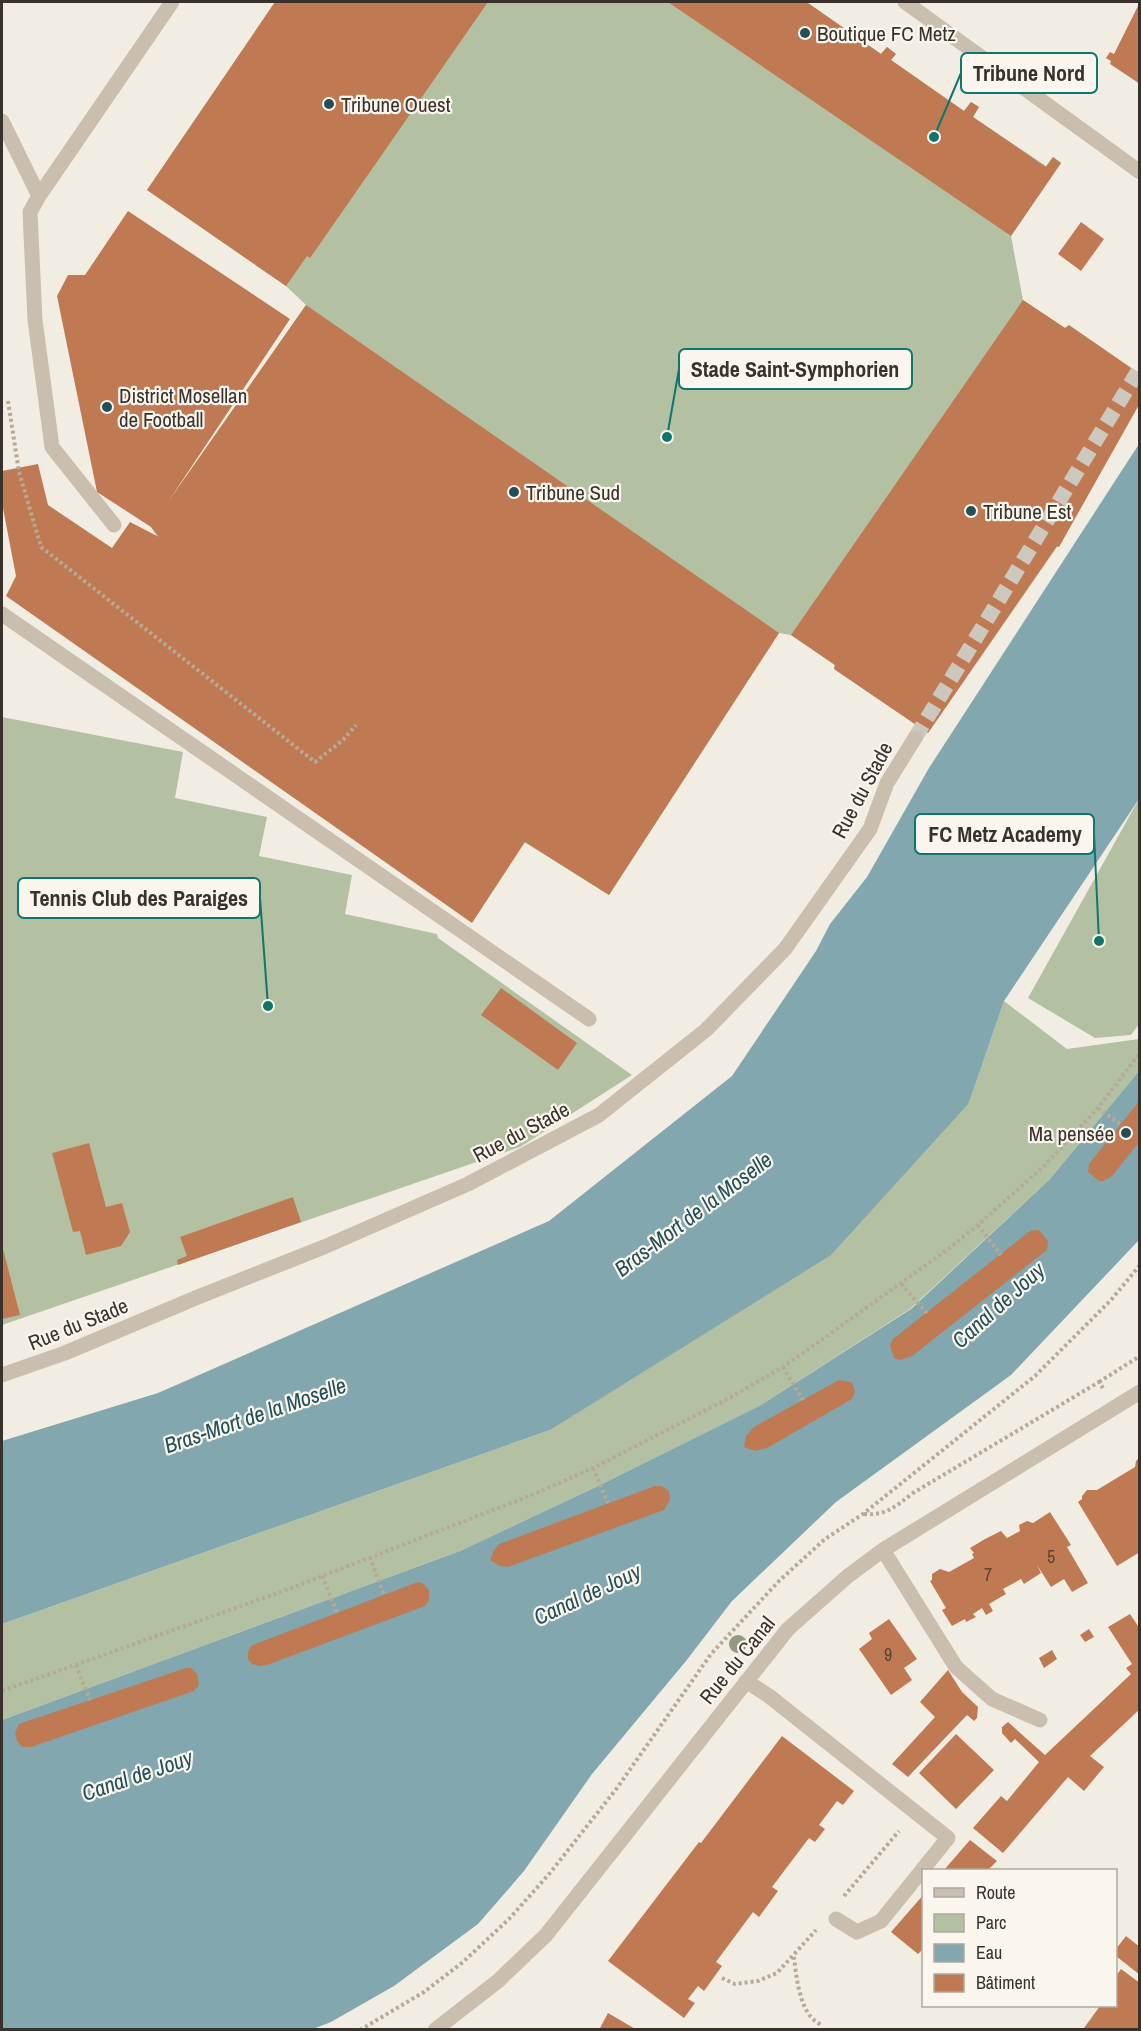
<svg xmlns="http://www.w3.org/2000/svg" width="1141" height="2031" font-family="'Archivo Narrow',sans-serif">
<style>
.green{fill:#b3c1a2}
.water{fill:#82a7ae}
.building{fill:#bf7a54}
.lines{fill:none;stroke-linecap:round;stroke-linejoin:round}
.minor-tunnel{stroke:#cdc8be;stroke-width:15;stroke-dasharray:15 8;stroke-linecap:butt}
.path{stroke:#b6a998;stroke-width:4;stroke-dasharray:3 3;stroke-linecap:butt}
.minor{stroke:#cabeae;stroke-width:15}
.tree{fill:#929a81}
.poi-dot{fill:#234f59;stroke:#faf6ee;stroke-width:2}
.labels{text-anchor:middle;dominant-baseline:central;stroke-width:4.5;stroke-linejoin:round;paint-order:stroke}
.number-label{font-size:18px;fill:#5a4436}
.poi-label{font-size:21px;fill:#39322c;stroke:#faf6ee;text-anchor:start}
.street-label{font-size:21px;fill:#39322c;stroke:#faf6ee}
.water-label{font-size:22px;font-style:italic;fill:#234f59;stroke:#faf6ee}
.leader{fill:none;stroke:#0f766e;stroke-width:2}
.callout-dot{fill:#0f766e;stroke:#faf6ee;stroke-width:2}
.callout{fill:#faf6ee;stroke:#0f766e;stroke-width:2}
.callout-label{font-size:22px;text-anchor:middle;font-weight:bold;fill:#39322c}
</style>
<rect width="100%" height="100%" fill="#f2ede2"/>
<path class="green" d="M275 2H809L808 3 881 54 887 47 896 54 891 60 964 111 971 102 979 107 973 117 1046 166 1053 157 1061 163 1011 236 1023 300 1065 328 1099 472 1059 547H1057L928 733 834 669 835 665 791 635 779 633 609 895 521 840 158 538 151 527 306 305 286 286 147 190Z
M2 717 183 752 175 798 267 817 259 856 352 875 345 914 437 934 438 938 632 1075 520 1147 2 1325Z
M1139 799V1024L1131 1035 1095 1038 1028 998Z
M1004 1001 1067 1049 1139 1039V1071L1050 1179 910 1309 761 1405 598 1486 460 1551 2 1720V1624L550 1430 969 1103Z"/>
<path class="water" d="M1139 444V799L1004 1001 969 1103 831 1255 550 1430 2 1624V1441L158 1393 549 1221 732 1076 816 951 830 924 867 877 929 768Z
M1139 1071V1240L1011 1375 836 1502 732 1601 686 1661 592 1774 524 1871 478 1924 394 1986 331 2022 313 2029 2 2030V1720L460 1551 598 1486 761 1405 911 1309 1050 1179Z"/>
<path class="building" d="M275 2H488L315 251 310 258 307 256 286 286 147 190Z
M668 2H809L808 3 881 54 887 47 896 54 891 60 964 111 971 102 979 107 973 117 1046 167 1053 157 1061 163 1011 236Z
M1140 2V84L1110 64 1111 61 1106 58 1110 52 1114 54Z
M128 211 290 319 168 502 306 305 779 633 609 895 525 842 472 923 6 596 16 576 2 503V471L38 464 48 505 112 548 130 522 159 537 151 527 97 492 57 296 68 275H85Z
M1081 222 1104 239 1081 271 1058 254Z
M1023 300 1065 328 1069 325 1140 374V403L1059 547 1057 546 928 733 834 669 835 665 791 635Z
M501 988 577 1043 558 1070 481 1015Z
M1140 1100V1141L1112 1176 1103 1181H1099L1088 1172 1089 1164Z
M89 1143 106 1207 122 1203 130 1232 121 1246 86 1255 80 1231 73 1232 52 1153Z
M293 1197 301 1222 178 1265 177 1260 187 1256 180 1237Z
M1035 1230H1039L1048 1241 1047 1250 912 1356 900 1360 894 1358 890 1345 893 1339 1030 1231Z
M2 1245 20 1315 2 1319Z
M839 1380 851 1382 854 1387 855 1392 852 1399 767 1448 755 1451 744 1447 746 1436 754 1427Z
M1140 1457V1552L1117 1566 1078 1502 1082 1499V1496L1087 1490H1097L1135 1467 1136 1461Z
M655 1486H662L669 1491 670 1500 664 1510 508 1567 500 1566 490 1560 494 1550 499 1544Z
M1050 1512 1071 1545 1067 1547 1088 1583 1072 1592 1064 1579 1051 1587 1037 1565 1041 1573 1024 1584 1021 1579 1003 1589 1006 1594 989 1604 993 1611 986 1615 982 1608 973 1614 976 1617 966 1622 965 1619 952 1626 942 1610 946 1608 930 1581 932 1580V1574L940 1569 949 1572 974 1558 972 1554 974 1553 970 1548 985 1539 1001 1531 1007 1538 1020 1531 1019 1525 1027 1521 1033 1523Z
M418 1582 422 1583 429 1590V1600L425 1606 267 1665 259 1666 252 1664 248 1659V1652L251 1646 258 1643Z
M1130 1614 1140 1629V1709L1090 1756 1104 1767 1084 1791 1068 1777 1003 1853 973 1828 1001 1796 1007 1801 1039 1762 1015 1739 1011 1743 1002 1733V1727L1008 1722 1045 1755 1131 1674 1126 1668 1132 1664 1108 1627Z
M889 1619 917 1659 904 1668 912 1680 891 1695 859 1649 872 1639 869 1633Z
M1089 1629 1094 1637 1085 1642 1080 1635Z
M1052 1650 1057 1659 1044 1668 1039 1658Z
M186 1668H191L197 1674 199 1685 194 1691 31 1747H22L17 1741 15 1733 19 1724Z
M948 1670 962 1692 978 1707 977 1718 974 1721 967 1715 908 1777 892 1764 935 1717 920 1702Z
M956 1734 994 1770 956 1809 919 1773Z
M782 1736 854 1791 843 1805 837 1801 819 1825 825 1829 815 1842 809 1838 772 1887 778 1891 759 1917 753 1912 716 1962 722 1966 704 1991 698 1986 688 1999 695 2003 684 2018 608 1961 699 1842 701 1843Z
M970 1840 997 1861 988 1870H944Z
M924 1894V1948L918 1954 891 1932Z
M1126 1936 1140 1947V1975L1116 1956V1949Z
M1121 1969 1140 1983V2030H1087L1084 2028 1100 2006H1116V1976Z
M608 2013 637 2030H599Z"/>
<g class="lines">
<path class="minor-tunnel" d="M915 738 1140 368"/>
<path class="path" d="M8 401 19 472 41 547 315 762 342 741 356 725
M1098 1108 1120 1124
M978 1225 1001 1255
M901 1284 927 1313
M783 1367 803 1400
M1099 1382 1140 1356
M593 1468 608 1503
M864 1514C886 1516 896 1506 913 1493L1099 1382 1103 1388
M370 1557 384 1595
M322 1576 337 1612
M76 1665 90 1700
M2 1691 286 1590 532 1495 593 1468 731 1397 783 1367 820 1341 943 1253 978 1225 1045 1165 1098 1108 1140 1053
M844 1896 899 1831
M794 1957C796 1975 799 2003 811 2017 814 2021 819 2023 822 2026
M722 1978 735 1984 758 1981 777 1973 816 1930
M360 2030 424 1992 463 1962 509 1919 550 1873 617 1788 711 1654 779 1581 825 1539 863 1514 1035 1376 1111 1300 1140 1265"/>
<path class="minor" d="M905 2 1140 172
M2 121 39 196
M114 525 52 447 35 320 30 212 39 196 172 2
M2 614 589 1019
M2 1375 65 1353 198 1297 324 1247 468 1184 599 1115 706 1030 785 949 870 829 887 783 915 738
M883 1550 956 1667 992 1699 1040 1720
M746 1681 769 1696 948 1838 881 1921 857 1932 836 1919
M435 2030 498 1981 546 1935 788 1629 848 1576 883 1550 1140 1392"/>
</g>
<circle class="tree" cx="738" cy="1644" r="9"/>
<g class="poi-dot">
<circle cx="805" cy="33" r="6"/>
<circle cx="329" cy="104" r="6"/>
<circle cx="107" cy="407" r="6"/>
<circle cx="514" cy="492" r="6"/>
<circle cx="971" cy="511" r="6"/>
<circle cx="1126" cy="1133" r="6"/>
</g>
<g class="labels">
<g class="number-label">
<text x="1051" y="1556">5</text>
<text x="988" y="1574">7</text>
<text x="888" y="1654">9</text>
</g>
<g class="poi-label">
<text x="817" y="33">Boutique FC Metz</text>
<text x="341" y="104">Tribune Ouest</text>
<text x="119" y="395">District Mosellan<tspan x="119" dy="24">de Football</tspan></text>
<text x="526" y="492">Tribune Sud</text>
<text x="983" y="511">Tribune Est</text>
<text x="1114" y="1133" text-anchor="end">Ma pensée</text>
</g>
<g class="street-label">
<text transform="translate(862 790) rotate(-62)">Rue du Stade</text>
<text transform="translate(521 1132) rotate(-28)">Rue du Stade</text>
<text transform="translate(78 1324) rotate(-22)">Rue du Stade</text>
<text transform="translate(737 1660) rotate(-51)">Rue du Canal</text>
</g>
<g class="water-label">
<text transform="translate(693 1214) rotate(-37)">Bras-Mort de la Moselle</text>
<text transform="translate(998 1305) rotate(-42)">Canal de Jouy</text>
<text transform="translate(255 1415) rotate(-19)">Bras-Mort de la Moselle</text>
<text transform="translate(587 1594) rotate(-25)">Canal de Jouy</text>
<text transform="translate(137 1775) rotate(-19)">Canal de Jouy</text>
</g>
</g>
<path class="leader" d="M934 137L961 73M667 437L679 369M1099 941L1094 834M268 1006L260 898"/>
<g class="callout-dot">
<circle cx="934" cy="137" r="6"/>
<circle cx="667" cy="437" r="6"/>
<circle cx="1099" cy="941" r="6"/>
<circle cx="268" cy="1006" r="6"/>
</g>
<g class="callout">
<rect x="961" y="53" width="136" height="40" rx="6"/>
<rect x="679" y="349" width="233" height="40" rx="6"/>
<rect x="915" y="814" width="179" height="40" rx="6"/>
<rect x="18" y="878" width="242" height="40" rx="6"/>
</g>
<g class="callout-label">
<text x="1029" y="81">Tribune Nord</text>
<text x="795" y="377">Stade Saint-Symphorien</text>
<text x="1005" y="842">FC Metz Academy</text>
<text x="139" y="906">Tennis Club des Paraiges</text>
</g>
<rect width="1141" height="2031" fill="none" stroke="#39322c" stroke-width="6"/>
<rect x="922" y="1869" width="195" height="138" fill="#faf6ee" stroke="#ada8a0" stroke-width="1.5"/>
<rect x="934" y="1888" width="30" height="9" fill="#cabeae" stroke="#ada8a0" stroke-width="1.5"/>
<text x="976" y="1899" font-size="18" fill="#39322c">Route</text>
<rect x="934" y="1914" width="30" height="18" fill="#b3c1a2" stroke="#ada8a0" stroke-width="1.5"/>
<text x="976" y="1929" font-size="18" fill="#39322c">Parc</text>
<rect x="934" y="1944" width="30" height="18" fill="#82a7ae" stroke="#ada8a0" stroke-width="1.5"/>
<text x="976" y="1959" font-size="18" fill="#39322c">Eau</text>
<rect x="934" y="1974" width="30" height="18" fill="#bf7a54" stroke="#ada8a0" stroke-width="1.5"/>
<text x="976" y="1989" font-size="18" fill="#39322c">Bâtiment</text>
</svg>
